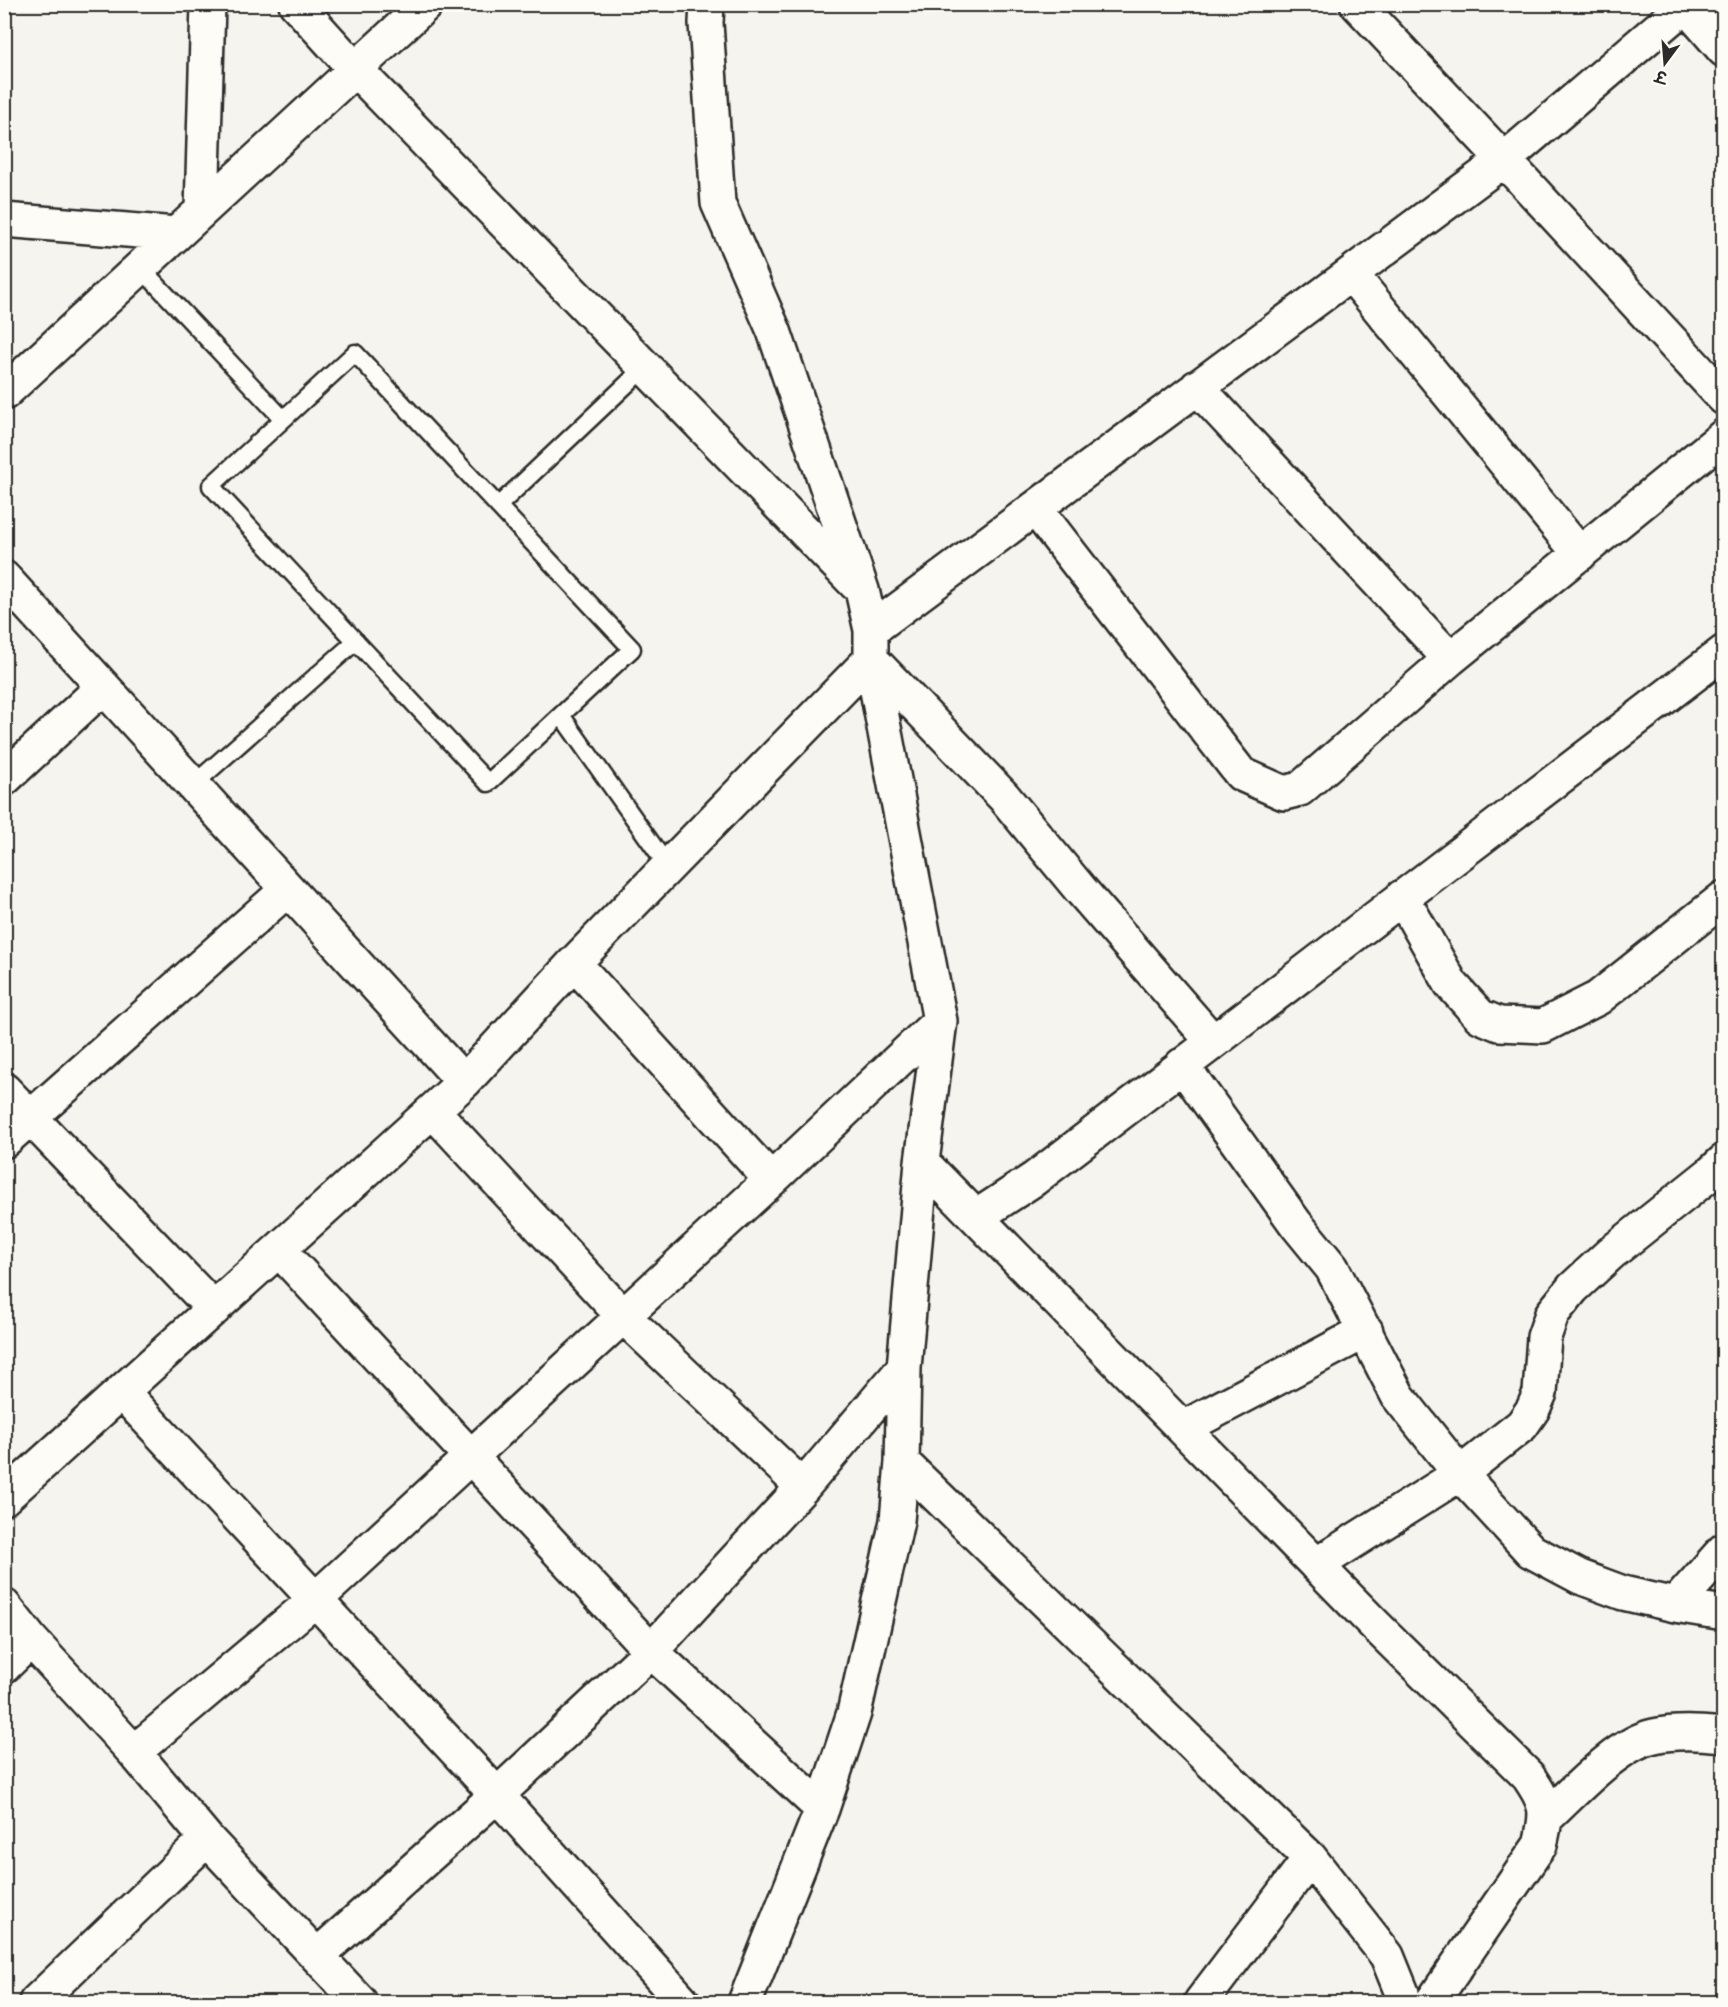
<svg xmlns="http://www.w3.org/2000/svg" width="1728" height="2007" font-family="'Playpen Sans','Playpen Sans Deva',sans-serif">
<style>
.lines{fill:none;stroke-linecap:round;stroke-linejoin:round}
.service-casing{stroke:#2b2b2b;stroke-width:21}
.minor-casing{stroke:#2b2b2b;stroke-width:38}
.service{stroke:#fdfcf7;stroke-width:16}
.minor{stroke:#fdfcf7;stroke-width:33}
</style>
<rect width="100%" height="100%" fill="#f5f4ef"/>
<filter id="ink" filterUnits="userSpaceOnUse"><feTurbulence type="fractalNoise" baseFrequency=".0167" numOctaves="2"/><feDisplacementMap in="SourceGraphic" scale="12" xChannelSelector="R" yChannelSelector="G"/><feConvolveMatrix kernelMatrix="1 2 1 2 8 2 1 2 1" color-interpolation-filters="sRGB"/></filter>
<g filter="url(#ink)">
<g class="lines">
<g class="service-casing">
<path id="service" d="M140 267 283 419
M355 353 632 649 488 783 211 486Z
M498 506 645 367
M561 715 669 868
M193 785 356 641"/>
</g>
<g class="minor-casing">
<path id="minor" d="M296 4 355 69 856 584
M707 4 706 23 718 203 774 331 862 590 871 630V659L940 1021 922 1162 904 1368 902 1462 897 1521 854 1713 822 1809 745 2002
M1357 4 1504 160 1724 398
M1684 4 1724 50
M202 210 208 4
M4 220 176 234
M1351 274 1580 554
M1197 387 1450 659
M4 393 426 4
M1035 508 1241 774 1284 793 1300 789 1450 659 1724 436
M4 578 464 1082
M871 630 1504 160 1687 4
M4 779 103 687
M1402 897 1451 984 1480 1016 1499 1024 1543 1026 1598 998 1724 898
M574 963 771 1180
M1182 1065 1296 1224 1332 1268 1398 1396 1460 1474 1531 1551 1580 1577 1623 1593 1675 1605 1724 1613
M4 1090 214 1309
M433 1111 623 1316 803 1487
M4 1141 288 889
M922 1162 1375 1625 1528 1776C1548 1805 1548 1811 1540 1845L1432 2002
M976 1217 1034 1179 1724 652
M279 1250 651 1651 822 1809
M122 1392 497 1795 683 2002
M1183 1428 1366 1331
M902 1462 1310 1858 1387 1956 1402 1993 1403 2002
M4 1498 464 1082 574 963 871 659 1004 797 1080 889 1213 1042
M1316 1565 1460 1474 1522 1425 1533 1409 1540 1393 1544 1337 1552 1314 1573 1288 1611 1253 1710 1174 1724 1161
M1675 1605 1724 1550
M4 1606 31 1640 134 1752 207 1839 360 2002
M4 1666 31 1640
M134 1752 315 1600 771 1180 940 1021
M1547 1817C1574 1792 1618 1743 1654 1736 1677 1731 1700 1733 1724 1735
M317 1956 497 1795 651 1651 803 1487 904 1368
M36 2002 207 1839
M1201 2002 1310 1858"/>
</g>
<use href="#service" class="service"/>
<use href="#minor" class="minor"/>
</g>
</g>
<rect width="1728" height="2007" fill="none" stroke="#fdfcf7" stroke-width="24"/>
<rect x="12" y="12" width="1704" height="1983" fill="none" stroke="#2b2b2b" stroke-width="2" filter="url(#ink)"/>
<g transform="translate(1665 63) rotate(196)" stroke="#fdfcf7" stroke-width="4.5" paint-order="stroke">
<path d="M0-4.5L10 22L0 15L-10 22Z" fill="#2b2b2b"/>
<text y="-9" font-size="16" font-weight="bold" text-anchor="middle" fill="#2b2b2b">उ</text>
</g>
</svg>
